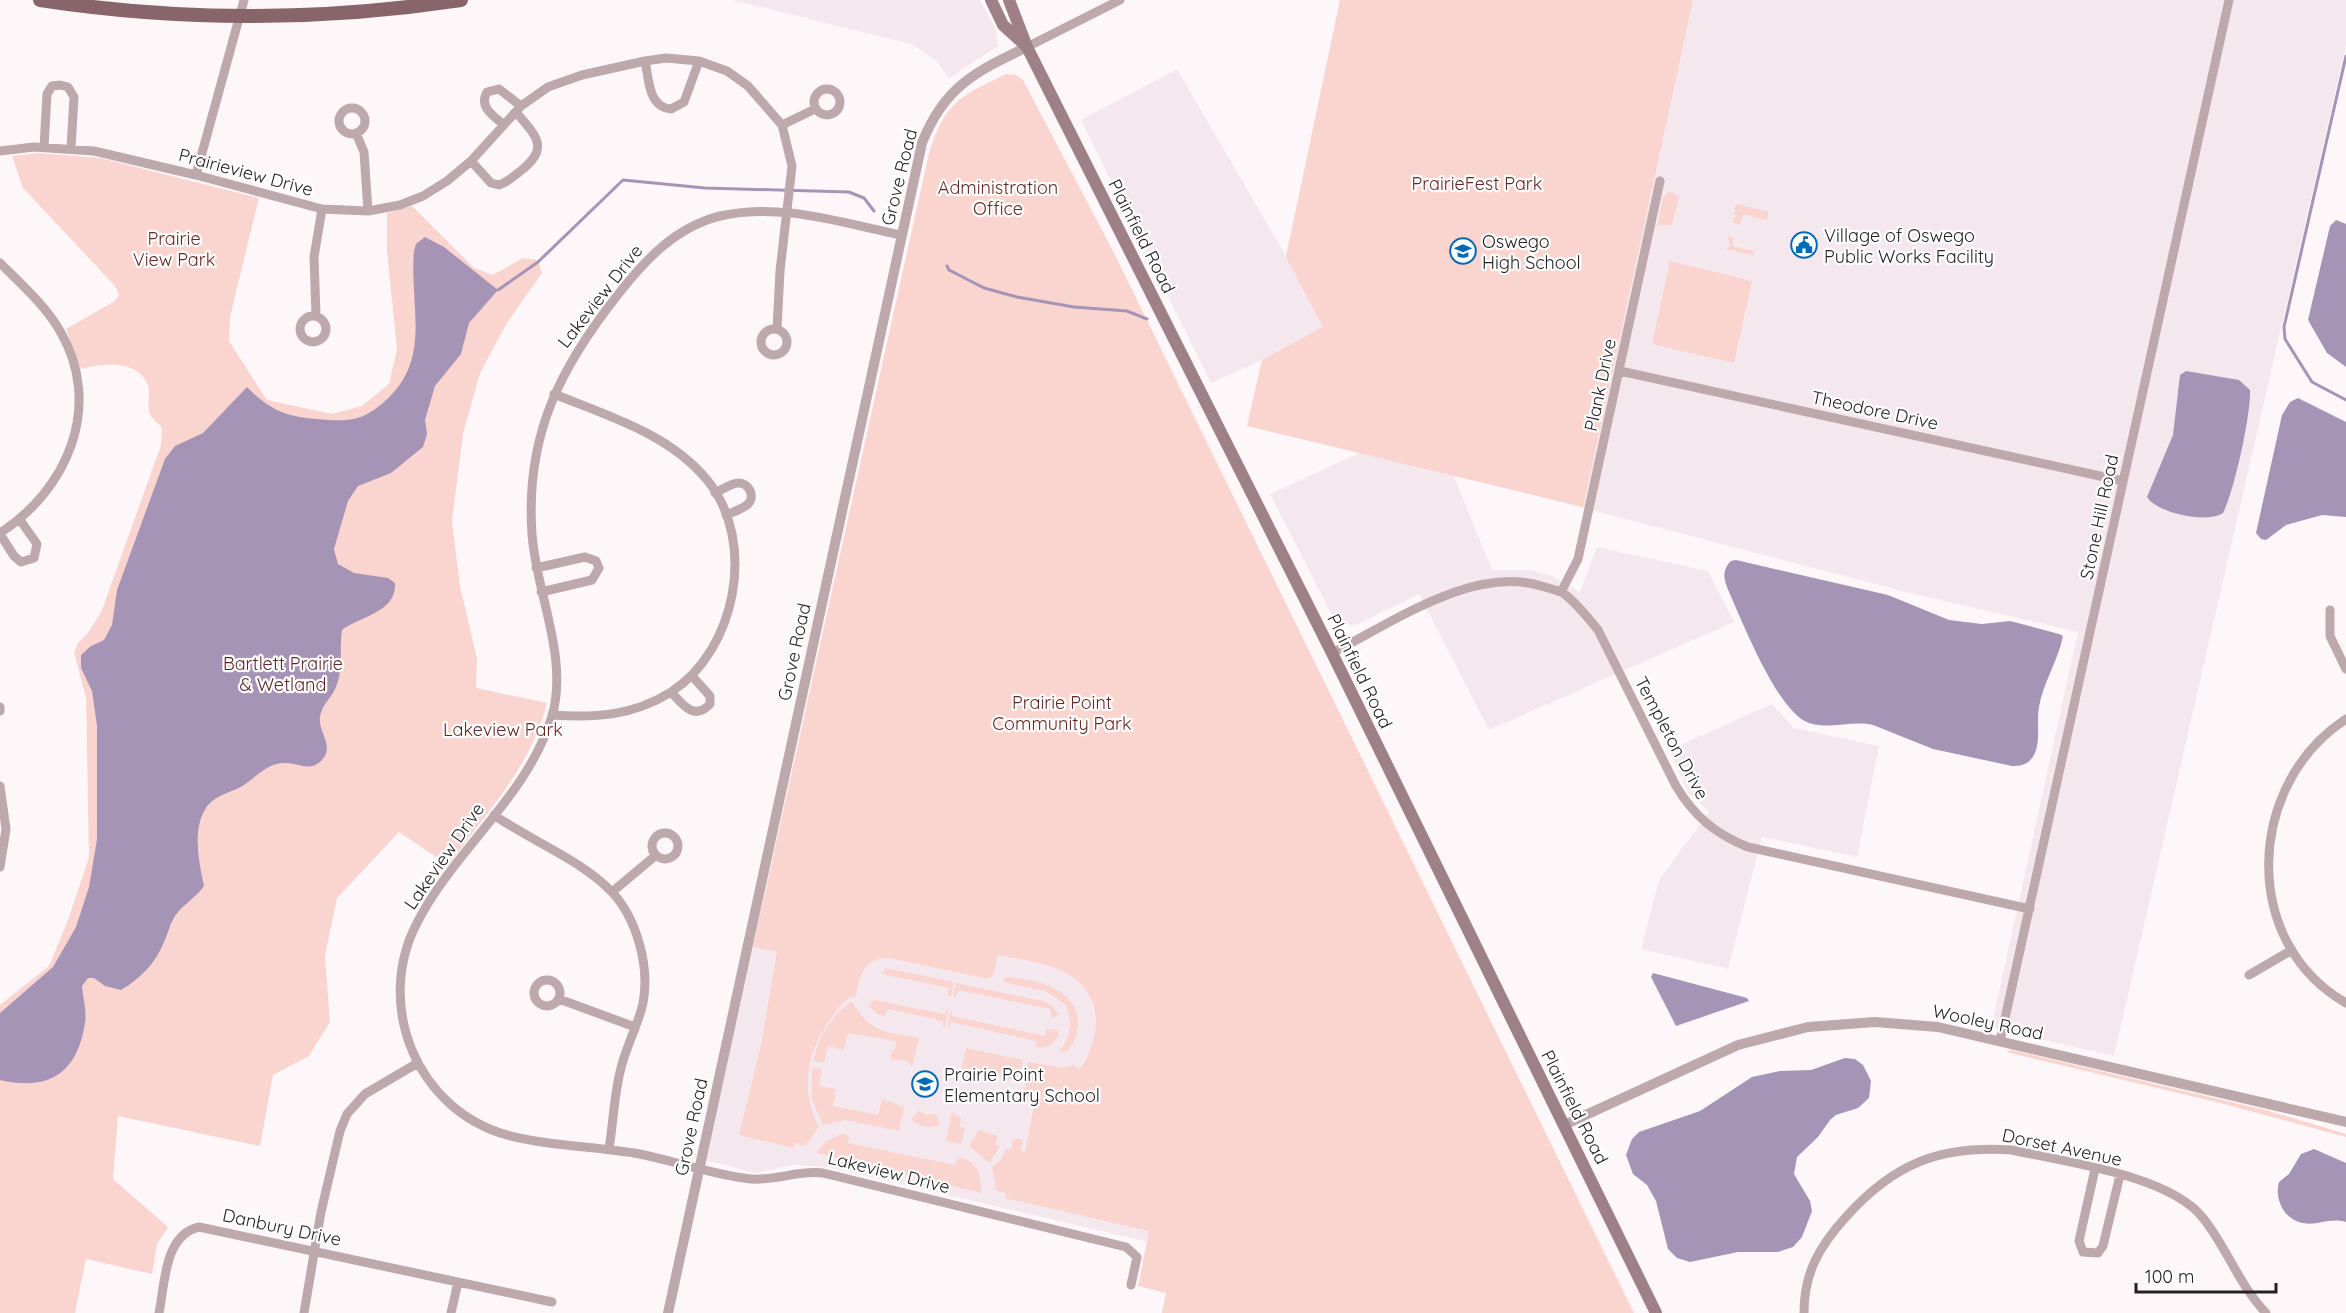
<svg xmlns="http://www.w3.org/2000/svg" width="2346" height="1313" font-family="Quicksand,sans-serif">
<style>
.built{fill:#f5e7ee}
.green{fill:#fad5d0}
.water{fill:#a694b7}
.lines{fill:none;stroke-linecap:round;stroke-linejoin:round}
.stream{stroke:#a694b7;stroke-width:3}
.minor{stroke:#bda8ab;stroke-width:9}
.tertiary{stroke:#bda8ab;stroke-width:10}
.secondary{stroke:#9e8186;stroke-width:12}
.primary{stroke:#88656b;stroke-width:14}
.labels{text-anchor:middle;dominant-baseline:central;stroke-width:4.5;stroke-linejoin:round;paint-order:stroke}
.street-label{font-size:18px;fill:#242223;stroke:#fff}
.park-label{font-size:18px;fill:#622824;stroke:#fff}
.poi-label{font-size:18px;fill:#242223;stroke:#fff;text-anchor:start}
</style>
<rect width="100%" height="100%" fill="#fdf7fa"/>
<path class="built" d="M732 0H980L996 30 998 46 949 78 936 60 911 44Z
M1340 0H2346V45L2114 1056 1991 1028 2078 632 1910 593 1453 474 1492 570H1530L1552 576 1580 592 1597 547 1708 571 1734 622 1489 730 1419 594 1356 625 1341 624 1334 619 1270 494 1361 452 1247 426 1262 360 1211 383 1081 120 1177 69 1286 256Z
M1772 704 1794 728 1879 746 1857 857 1762 837 1728 969 1641 949 1659 880 1709 812 1688 792 1669 750Z
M753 947 862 970 877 958H888L988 979 998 955 1056 968 1072 976 1089 994 1097 1024 1093 1046 1076 1073 1179 1096 1148 1242 828 1167 794 1165 755 1173 706 1160Z"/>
<path class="green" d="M1340 0H1693L1583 507 1247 426 1262 360 1323 327 1286 257Z
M1006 74 1016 75 1023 80 1113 251 1634 1313H1162L1166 1293 1138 1286 1149 1231 1005 1198 1006 1193 996 1191 992 1167 999 1162 1006 1149H1011L1013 1138 1023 1140 1021 1151 1025 1152 1037 1091 1034 1090 1031 1101 1021 1099 1024 1087 1027 1088 1024 1081 1028 1062 1064 1068 1073 1065 1079 1069C1104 1037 1103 990 1062 971 1042 962 1019 960 998 955L993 975 988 979 888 958C863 959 860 975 856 996 845 998 838 1008 832 1017 807 1050 799 1090 819 1127L805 1146 795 1143 793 1148 739 1135 761 1045 777 952 753 947 929 153C946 101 959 97 1006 74Z
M38 153 100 158 259 198 230 317 229 341 267 400 332 414 362 406 389 384 397 349 387 251V213L412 206 474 268 493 275 523 258 538 260 542 273 507 323 480 373 463 434 452 521 460 586 477 658 476 688 547 703C532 765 485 815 448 865L399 832 337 898 325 956 330 1022 309 1056 273 1075 260 1146 118 1116 113 1179 168 1227 157 1244 152 1274 86 1259 75 1313H0V1005L49 966 68 920 89 857 86 698 74 652 78 643 88 633 102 610 161 445 162 428C159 424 152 419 150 414 146 405 151 394 148 385 137 358 102 364 80 369L66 329 115 301 119 294 115 286 23 188 12 156Z
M1669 191 1679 197 1672 225H1658L1662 200Z
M1736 204 1769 212 1767 220 1743 214 1740 225 1732 222 1737 215 1734 214Z
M1728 235 1733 238V246L1754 251 1753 255 1726 249 1730 246Z
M1670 261 1752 281 1734 363 1652 344Z
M885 968 954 982 951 997 948 996 949 988 882 974Z
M1005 977C1033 979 1076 987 1078 1021 1078 1033 1075 1043 1067 1051L1060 1052C1070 1034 1074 1024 1065 1004L1047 992 1004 982Z
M956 983 1043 1001 1051 1005 1059 1015 1052 1018 1050 1009 958 990 956 997H953Z
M874 1000 944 1014 949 1007 944 1030 943 1021 888 1009 885 1016 877 1014 869 1006Z
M852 1002C873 1034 882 1031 919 1038L912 1067 908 1061 890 1059 892 1050H895L896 1041 848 1033 844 1050 828 1046 824 1063 814 1061C815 1042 834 1011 852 1002Z
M951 1007 952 1016 1045 1036 1046 1029 1058 1030V1036C1053 1045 1045 1050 1035 1046L1036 1041 951 1022 947 1030Z
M966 1048 1023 1060 1019 1081 971 1071 960 1076Z
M2012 1050 2269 1111 2346 1134V1137L2220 1103 2006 1052Z
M812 1068 822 1069 819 1086 836 1089 833 1106 878 1115 882 1099 904 1107 899 1131 845 1120 823 1125 812 1099Z
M919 1111 927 1115 936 1114 940 1125C929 1129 919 1127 911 1119Z
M952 1112 961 1118 960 1127 965 1128 961 1144 946 1141Z
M979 1130 997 1136 996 1145 1000 1146 990 1163 969 1146Z
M842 1134 849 1136 848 1143 955 1165 958 1158C976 1159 983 1177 981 1193L817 1153 826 1141Z"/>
<path class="water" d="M2336 220 2346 224V367L2327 353 2308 320 2330 226Z
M425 237 444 247 498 290 469 323 461 354 435 386 425 420 427 434 423 447 391 473 358 486 348 501 334 549 338 564 354 573 388 578 395 583C397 612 361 616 342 630 339 649 344 672 335 689 330 700 322 704 320 717 318 733 335 745 322 760 310 773 298 762 283 763 267 764 257 776 244 785 233 792 218 794 208 805 191 827 199 862 204 886 196 898 183 904 175 916 170 924 168 933 164 942 155 964 141 978 121 990L105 986 94 978H88L82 986C83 998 87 1012 85 1023 77 1074 49 1091 0 1080V1013L53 967 76 927 89 887 97 839V726L92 691 81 668V655L91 646 104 640 112 625 117 590 165 459 175 446 203 433 247 387C273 414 292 418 329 420 354 421 364 419 384 402 433 359 409 307 414 251L416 244Z
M2186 371 2239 380 2250 390C2251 415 2234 492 2223 513 2207 524 2157 513 2147 497L2173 435 2180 375Z
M2298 398 2346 422V517L2322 515 2286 525 2266 540 2261 539 2256 533 2282 415 2290 402Z
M1736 560 1888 595 1949 620 1982 624 2010 621 2059 634 2063 636C2058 661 2043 683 2039 707 2036 723 2042 745 2032 758 2027 765 2020 766 2012 766L1933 749 1873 725C1852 720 1830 730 1809 723 1778 713 1743 623 1729 592 1724 580 1721 571 1731 561Z
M1653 973 1747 998 1749 1001 1676 1026 1651 977Z
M1845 1058 1855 1059 1863 1065 1871 1081 1869 1098 1858 1108 1836 1115 1830 1120 1818 1137 1797 1157 1794 1174 1810 1201 1812 1211 1802 1237 1793 1247 1778 1252H1738L1690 1262 1677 1258 1668 1249 1656 1201 1647 1185 1633 1174 1626 1155 1632 1139 1639 1132 1700 1111 1752 1077 1780 1071 1811 1070Z
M2314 1149 2346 1163V1222C2330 1217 2317 1226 2303 1223 2284 1220 2274 1198 2279 1182L2289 1174 2301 1154Z"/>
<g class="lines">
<path class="stream" d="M2346 56 2284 327 2285 339 2312 382 2346 400
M947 266 949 270 984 288 1017 297 1074 307 1127 311 1147 319
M498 290 538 262 623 180 705 188 849 192 864 198 874 211"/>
<path class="minor" d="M1027 47 1120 0
M645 61C649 79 648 107 671 109L684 102 699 61
M814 102a13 13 0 1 1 26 0a13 13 0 1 1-26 0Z
M339 121a13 13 0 1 1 26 0a13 13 0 1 1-26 0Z
M504 125C494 116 478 107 487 92L499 89 521 106
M782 125 815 109
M356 133 364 152 368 211
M44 147 47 94 52 86 60 85 68 87 74 97 71 148
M0 151 34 147 94 151 196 175 322 209 368 211 400 205 423 196 447 181 471 161 521 106 548 87 582 75 645 61 666 58 699 61 727 71 748 86 782 125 792 166 780 271 777 329
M471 161 491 183 499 185C508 182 515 175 523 169 550 147 535 135 516 112
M196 175 244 0
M901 235C841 223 781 202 720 216 676 227 646 259 620 292 560 367 525 436 532 534 536 593 569 657 552 716 528 796 454 850 417 923 374 1005 417 1110 507 1135 548 1146 592 1146 634 1153 673 1160 712 1175 751 1179 775 1181 799 1170 823 1173L1126 1247 1137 1257 1131 1285
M0 263C21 284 45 305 60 331 104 406 67 490 0 533
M316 315 314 257 322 209
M300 329a13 13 0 1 1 26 0a13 13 0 1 1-26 0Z
M761 342a13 13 0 1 1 26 0a13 13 0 1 1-26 0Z
M1620 371 2123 481
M715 493C722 490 731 483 738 483 748 482 756 496 748 504 743 509 733 512 726 515
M0 534 14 556 21 562 34 558 37 544 20 520
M536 568 585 557 596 561 599 568 592 580 541 592
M1561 592 1578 559 1660 181
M2330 610V636L2346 669
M1332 653C1392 623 1473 565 1541 586 1548 588 1557 590 1563 593 1577 603 1587 617 1598 630L1676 786C1694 816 1715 834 1748 847L2030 909
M671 692C683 705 694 721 710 704V696L692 676
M0 707V711
M552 715C595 718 633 716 671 692 736 650 757 543 708 481 670 434 608 416 554 394
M2346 719C2247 783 2239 942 2346 1003
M0 786 6 829 0 867
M494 815C531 841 580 859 612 892 637 919 650 967 643 1003 638 1026 625 1048 620 1072 614 1097 613 1124 609 1149
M652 846a13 13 0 1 1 26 0a13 13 0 1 1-26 0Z
M612 892 655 856
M2249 975 2292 950
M534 993a13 13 0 1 1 26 0a13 13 0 1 1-26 0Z
M559 999 635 1027
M2000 1041 2229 0
M2095 1169 2079 1241 2083 1252 2098 1253 2103 1246 2120 1175
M159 1313C165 1284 164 1235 199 1227L552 1302
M304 1313 321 1212 340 1131 347 1114 365 1094 416 1064
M451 1313 458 1282
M1804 1313C1804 1273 1819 1247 1845 1218 1893 1164 1939 1145 2012 1150 2064 1162 2170 1175 2203 1218 2227 1248 2239 1285 2266 1313"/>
<path class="tertiary" d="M1564 1125 1738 1045 1808 1027 1875 1022 1938 1027 2346 1122
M668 1313 922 143C944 87 975 72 1027 47"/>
<path class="secondary" d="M991 0 1003 25 1026 46
M1009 0 1027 47 1332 653 1656 1313"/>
<path class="primary" d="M40 0C178 21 322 21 461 0"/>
</g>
<defs>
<g id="civic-ring" transform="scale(1.35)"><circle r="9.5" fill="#fff" stroke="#016ab6" stroke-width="1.5"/><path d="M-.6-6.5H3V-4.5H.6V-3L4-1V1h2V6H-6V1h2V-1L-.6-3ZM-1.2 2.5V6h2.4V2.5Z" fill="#016ab6"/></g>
<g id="school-ring" transform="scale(1.35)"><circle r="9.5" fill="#fff" stroke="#016ab6" stroke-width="1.5"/><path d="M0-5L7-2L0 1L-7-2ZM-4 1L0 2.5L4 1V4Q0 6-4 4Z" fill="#016ab6"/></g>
</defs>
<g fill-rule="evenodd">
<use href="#civic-ring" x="1804" y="245"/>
<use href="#school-ring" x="1463" y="251"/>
<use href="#school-ring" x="925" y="1084"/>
</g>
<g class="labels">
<g class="street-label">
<text transform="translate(246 172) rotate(15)">Prairieview Drive</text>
<text transform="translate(899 177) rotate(-76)">Grove Road</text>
<text transform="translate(1142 236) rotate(63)">Plainfield Road</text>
<text transform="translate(600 296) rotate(-52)">Lakeview Drive</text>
<text transform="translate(1600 385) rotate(-78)">Plank Drive</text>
<text transform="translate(1875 410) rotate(12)">Theodore Drive</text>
<text transform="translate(2099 517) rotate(-78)">Stone Hill Road</text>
<text transform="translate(794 652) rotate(-78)">Grove Road</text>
<text transform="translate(1360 671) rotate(64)">Plainfield Road</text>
<text transform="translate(1672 738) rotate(62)">Templeton Drive</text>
<text transform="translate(444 856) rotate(-55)">Lakeview Drive</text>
<text transform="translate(1988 1022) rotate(12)">Wooley Road</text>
<text transform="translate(1575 1107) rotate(63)">Plainfield Road</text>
<text transform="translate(691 1127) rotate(-78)">Grove Road</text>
<text transform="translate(2062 1147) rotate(12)">Dorset Avenue</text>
<text transform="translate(889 1172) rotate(14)">Lakeview Drive</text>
<text transform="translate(282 1227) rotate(12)">Danbury Drive</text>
</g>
<g class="park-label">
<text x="1477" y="183">PrairieFest Park</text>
<text x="998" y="187">Administration<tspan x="998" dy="21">Office</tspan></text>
<text x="174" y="238">Prairie<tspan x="174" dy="21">View Park</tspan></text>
<text x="283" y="663">Bartlett Prairie<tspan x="283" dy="21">&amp; Wetland</tspan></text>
<text x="1062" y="702">Prairie Point<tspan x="1062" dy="21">Community Park</tspan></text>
<text x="503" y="729">Lakeview Park</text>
</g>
<g class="poi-label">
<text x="1824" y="235">Village of Oswego<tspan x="1824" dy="21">Public Works Facility</tspan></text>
<text x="1482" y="241">Oswego<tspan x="1482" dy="21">High School</tspan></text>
<text x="944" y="1074">Prairie Point<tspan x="944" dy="21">Elementary School</tspan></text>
</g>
</g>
<path d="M2136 1283v9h140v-9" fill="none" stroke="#242223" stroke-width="3"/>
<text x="2145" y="1283" font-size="18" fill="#242223" stroke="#ffffff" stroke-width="4.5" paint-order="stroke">100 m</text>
</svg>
